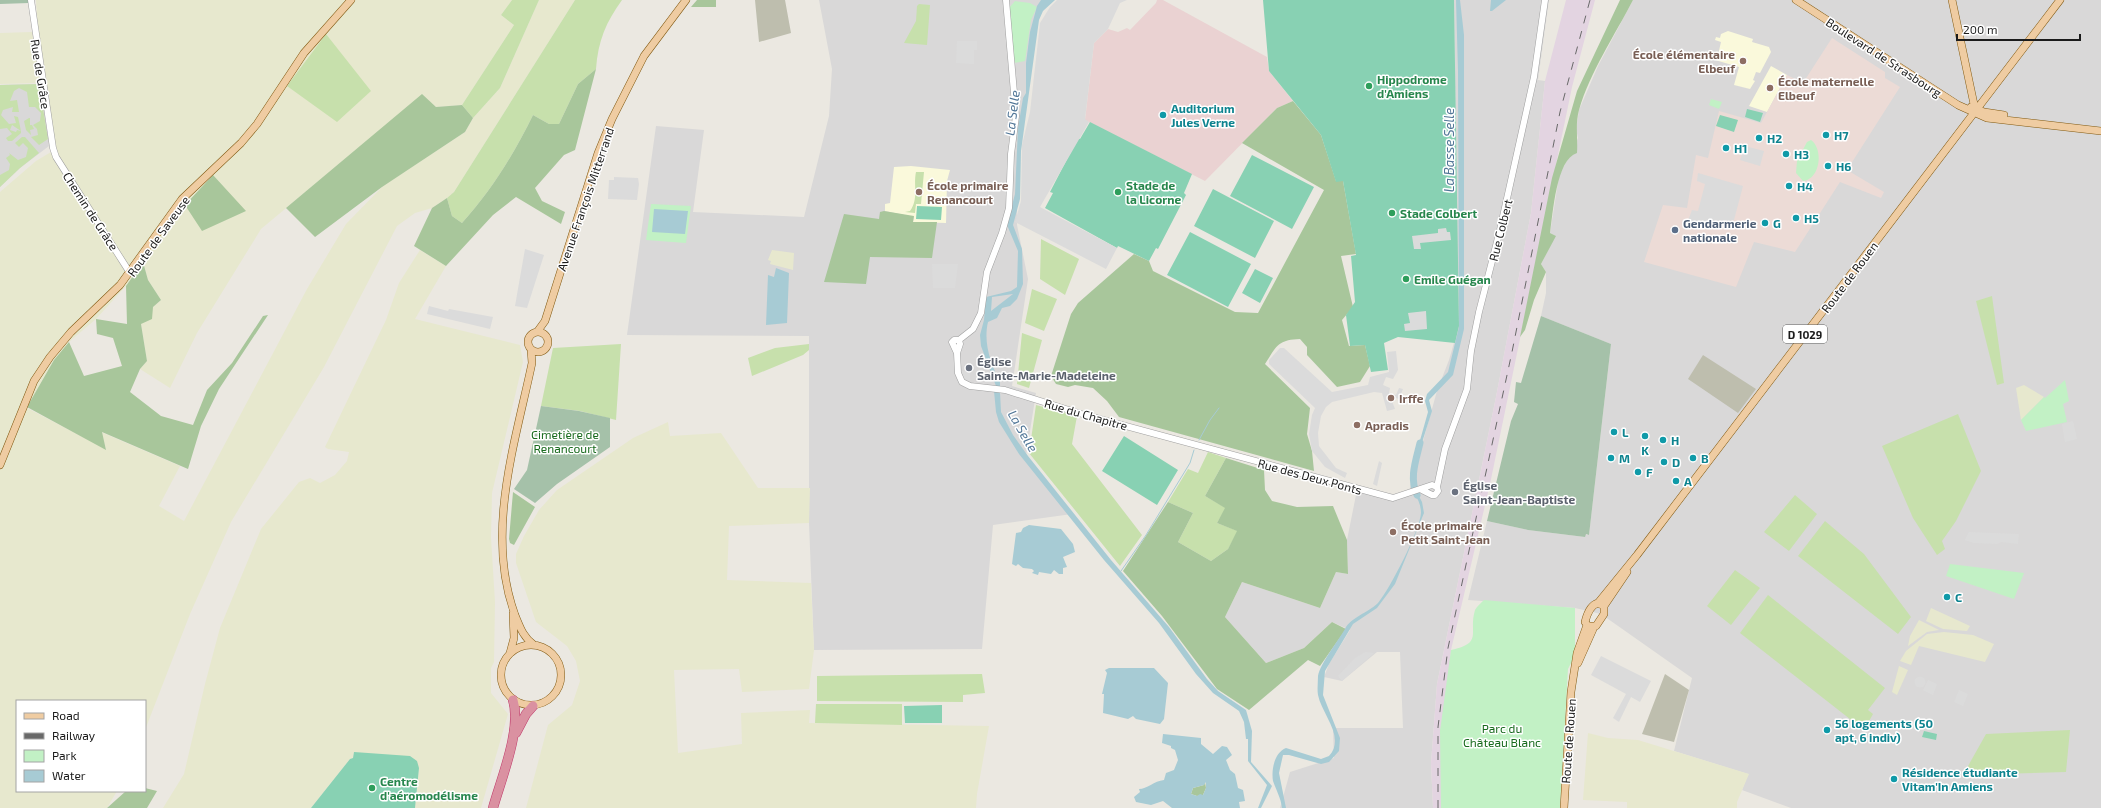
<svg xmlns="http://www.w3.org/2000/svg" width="2101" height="808" font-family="'Exo 2',sans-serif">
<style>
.residential{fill:#d9d8d8}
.commercial{fill:#ead2d2}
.industrial{fill:#e3d4e1}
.education{fill:#faf9db}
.military{fill:#ecdbd6}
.construction{fill:#bebeae}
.farmland{fill:#e7e8ce}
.grass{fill:#c7e0ac}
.forest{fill:#a8c69b}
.cemetery{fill:#a5c1a9}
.park{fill:#c2f1c5}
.pitch{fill:#88d1b3}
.parking{fill:#dbdbdb}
.water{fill:#a7cbd4;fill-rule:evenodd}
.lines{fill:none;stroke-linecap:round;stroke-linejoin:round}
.stream{stroke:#a7cbd4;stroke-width:1}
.river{stroke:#a7cbd4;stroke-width:7}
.minor-casing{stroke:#9f9f9f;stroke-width:7}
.major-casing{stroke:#805911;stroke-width:8}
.highway-casing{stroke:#bf386a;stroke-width:10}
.minor{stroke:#fff;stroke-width:6}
.major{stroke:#efcca2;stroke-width:7}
.highway{stroke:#da91a1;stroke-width:9}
.rail{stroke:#696969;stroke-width:1;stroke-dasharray:8 8;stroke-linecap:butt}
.education-dot{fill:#8d6e63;stroke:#fff;stroke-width:1.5}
.leisure-dot{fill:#2e9e5b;stroke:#fff;stroke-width:1.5}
.culture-dot{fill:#0f9aa8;stroke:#fff;stroke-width:1.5}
.service-dot{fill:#5c6f8a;stroke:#fff;stroke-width:1.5}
.worship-dot{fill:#6b7280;stroke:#fff;stroke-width:1.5}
.labels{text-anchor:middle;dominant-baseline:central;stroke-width:3;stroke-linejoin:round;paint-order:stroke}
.shield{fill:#fff;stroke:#5f5f5f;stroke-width:1}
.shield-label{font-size:11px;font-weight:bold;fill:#1b1b1b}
.education-label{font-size:12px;font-weight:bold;fill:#785e54;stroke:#fff;text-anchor:start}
.street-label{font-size:12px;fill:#1b1b1b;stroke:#fff}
.leisure-label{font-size:12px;font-weight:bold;fill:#27864d;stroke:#fff;text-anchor:start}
.culture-label{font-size:12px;font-weight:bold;fill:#0d838f;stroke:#fff;text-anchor:start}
.service-label{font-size:12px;font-weight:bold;fill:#4e5e75;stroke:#fff;text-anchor:start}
.worship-label{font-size:12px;font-weight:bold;fill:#5b616d;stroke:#fff;text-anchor:start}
.park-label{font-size:12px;fill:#186a1d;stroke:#fff}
.water-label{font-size:13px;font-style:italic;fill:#517697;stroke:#fff}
</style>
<rect width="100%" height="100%" fill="#ebe8e1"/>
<path class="residential" d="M819 0H1049L1040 9 1017 151V225L1028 279 1012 386 1036 393 1026 456 1072 514 993 525 982 649 814 650 809 523V336L627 335 656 126 704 130 693 212 804 217 829 116 832 69Z
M1454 0H1549L1538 80 1545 81 1531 213 1496 397 1437 684 1431 763 1433 808H1280L1290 772 1334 758 1333 728H1403L1400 652H1377L1342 681 1324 677 1329 664 1350 630 1332 622 1304 648 1266 663 1225 617 1242 582 1320 608 1336 572 1348 574 1347 540 1357 490 1395 496 1409 491 1437 391 1449 360 1458 329Z
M1633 0H2101V808H1791L1742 790 1748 774 1674 751 1692 678 1601 614 1575 608 1468 600 1487 521 1528 530 1585 537V534L1589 535 1611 344 1541 316 1546 293V272L1541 264 1555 236 1550 233 1559 176 1567 160 1572 154 1578 138 1576 129 1579 110 1598 66Z
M40 84 49 146 20 168 0 187V85Z"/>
<path class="commercial" d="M1157 0H1163L1267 57 1269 71 1293 101 1277 108 1205 181 1085 120 1094 43 1108 29 1118 32 1127 28 1130 30 1156 3Z"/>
<path class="industrial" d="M1566 0H1595L1572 87 1490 484 1451 650 1441 808H1433L1431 763 1437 684 1496 397 1531 213 1545 81Z"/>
<path class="education" d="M1728 31 1753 39 1752 42 1769 47 1771 52 1760 73 1756 72 1753 80 1755 81 1750 89 1734 85 1739 67 1698 55 1699 53 1711 56 1712 54 1718 55 1721 42 1715 40 1716 37 1720 38 1721 34Z
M1771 66 1787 75 1767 112 1749 106Z
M911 166 950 170 947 181 946 223 913 222 914 217 885 211V204L890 203 894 167Z"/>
<path class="military" d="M1832 38 1885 72V78L1900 87 1847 170 1884 192 1881 198 1840 182 1795 252 1754 242 1736 287 1644 262 1663 205 1687 208 1696 155 1708 158 1719 111 1761 123 1787 75 1803 83Z"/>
<path class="construction" d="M755 0H785L791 33 759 42Z
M1703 355 1756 389 1738 413 1688 379Z
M1665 674 1689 690 1674 742 1642 734Z"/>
<path class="farmland" d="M36 0H512L501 15 514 25 462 105 436 107 422 95 261 229 197 333 170 388 140 369 147 361 141 324 153 307 161 300 148 280 143 262 126 286 96 319 69 342 54 360 27 408 106 449 101 432 180 466 159 506 184 521 307 289 346 224 383 186 465 132 473 118 500 88 539 0H575L454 192 447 198 432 208 415 213 397 226 324 367 231 522 190 614 145 730V701H17V791H117L107 808H0V192L36 161 56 149 38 31Z
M32 32 40 83 0 84V33Z
M420 250 446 266 415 319 520 345 523 362 492 493 491 538 495 602 494 662 491 668V693L508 714 481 808H415L419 768 354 752 353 758 350 759 311 808H163L184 774 205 684 220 628 261 529 299 482 310 478 320 483 335 475 347 461 349 452 328 449 325 447 386 320 399 283Z
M772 250 794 253 793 270 770 264 771 261 768 260Z
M2024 385 2044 397 2021 420 2016 388Z
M668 422 670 436 721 433 758 488H810L809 523 729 526 727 580 811 583 814 650 809 689 742 692 739 669 674 670 678 753 742 744 741 713 810 710 809 723 989 726 977 794 976 808H526L548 725 572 705 580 681 576 661 567 646 536 622 516 563V554L524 536 539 510 557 490 633 438Z
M1931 608 1970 626 1967 631 1943 629 1926 621Z
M1919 620 1939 630 1927 632 1908 646 1910 636Z
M1944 632 1973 635 1994 644 1985 662 1919 646 1911 665 1900 661 1906 651 1927 634Z
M1899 666 1908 670 1897 695 1892 692Z
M1588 733 1608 738 1638 740 1749 774 1737 802V808H1627V802L1583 800Z"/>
<path class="grass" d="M512 0H539L500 88 473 118 462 105 514 25 501 15Z
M575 0H622C606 22 598 41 596 69L578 84 559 124H549L533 115C514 154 491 191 462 223L452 216 447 198 454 192Z
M919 4 930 5 927 45 904 43 916 21 917 6Z
M326 34 371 91 337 122 287 86Z
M39 84 48 139 39 145 31 137 38 135 37 129 33 125 40 121 41 113 35 107H29L27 92 19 88 14 91 10 101 17 100 19 112H12L13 107 3 110 1 115 9 124 16 123 14 116 18 117 21 131 12 125 10 130 16 132 17 130 21 131V133L12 141H8L6 138 12 134 7 128 0 129V85Z
M29 118H30V125H32L34 129 30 130 31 135 26 130 24 121Z
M22 137H25L39 153 20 168 0 187V175L9 170 10 164 6 158 10 155 9 153 18 160 26 157 28 148 23 143 19 147 15 143Z
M916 172H924L921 204H916L915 213 905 212 910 211C919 198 913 186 916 172Z
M1041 239 1079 259 1065 295 1040 279Z
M1032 289 1057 299 1044 331 1025 323Z
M1992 296 2004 383 1997 385 1976 301Z
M1022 333 1042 340 1029 388 1017 384Z
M621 344 616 420 580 411 541 406 553 348Z
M809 344V350L803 355 752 376 748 358 775 348Z
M1036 405 1077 416 1072 444 1142 535 1120 566 1029 453Z
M1958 414 1981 471 1956 521 1942 541 1945 549 1937 555 1913 518 1882 446Z
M1208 452 1226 458 1205 496 1226 508 1217 523 1238 531 1228 549 1211 561 1178 542 1193 513 1168 502 1188 469 1198 473Z
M1795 495 1817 514 1789 551 1764 532Z
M1825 521 1864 554 1911 617 1898 634 1798 556Z
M1735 570 1760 588 1731 625 1707 606Z
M1768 595 1885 688 1868 710 1873 714 1864 730 1740 633Z
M982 674 985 693 963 695V702L817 701V676Z
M816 704H902V725L815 723Z
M2070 730 2066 772 1963 775 1986 734Z"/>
<path class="forest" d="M697 0H716V7H691Z
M1620 0H1633C1615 35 1590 72 1579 110 1575 125 1578 138 1577 153 1556 159 1553 214 1550 233L1556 236 1541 264 1546 272 1534 300 1525 330 1520 337 1552 178 1577 91Z
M596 69 575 150 564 155 535 188 542 201 565 212 561 224 516 197 493 215 446 266 414 246 432 208 447 198 452 216 462 223C491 191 514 154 533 115L549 124H559L578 84Z
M422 94 436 107 462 105 473 118 465 132 382 187 315 237 286 208Z
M1293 101 1321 135 1336 181H1343L1356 254 1341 256 1353 307 1342 320 1349 346 1365 345 1370 366 1360 382 1337 387 1307 355V347L1300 339C1277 340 1277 346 1265 364L1310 408 1307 434 1312 451 1314 471 1119 417 1107 401 1093 388 1075 385 1068 387 1056 384 1051 376 1071 314 1078 303 1134 254 1149 261 1153 271 1235 312 1258 313 1324 190 1242 143 1277 108Z
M213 175 246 211 202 231 185 205Z
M884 211 914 216 913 222H937L932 258 870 257 866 284 824 282 844 214 879 219 880 212Z
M143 262 148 280 161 300 153 307 152 319 141 324 147 361 140 369 130 392 161 416 193 425 207 390 232 363 263 316 268 315 219 389 201 426 188 469 102 432 106 450 27 407 54 360 69 342 84 376 122 366 113 338 97 334 96 319 127 324 126 286Z
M1226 458 1264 470 1265 490 1272 501 1297 507 1333 506 1347 540 1348 574 1336 572 1320 608 1242 582 1225 617 1266 663 1304 648 1332 622 1346 629 1320 666 1308 660 1249 710 1217 689 1162 616 1123 571 1168 502 1193 513 1178 542 1211 561 1228 549 1237 531 1217 523 1225 508 1205 496Z
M513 492 535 507 514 545 510 543 509 539Z
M1205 782 1206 788 1203 795 1197 796 1191 794 1193 788 1204 785Z
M145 788 157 791 147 808H107L126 791H145Z"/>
<path class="cemetery" d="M0 0H29V3L0 4Z
M1541 316 1611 344 1589 535 1586 534 1585 537 1528 530 1487 521 1511 421 1518 404 1514 402 1516 382 1521 383Z
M541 406 579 411 610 418V447L557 484 535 503 514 489 527 470Z"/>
<path class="park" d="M1015 1 1030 3 1037 7 1031 20 1025 61 1014 63 1009 8Z
M1711 99 1722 102 1719 109 1709 105Z
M1811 140C1824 149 1820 180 1803 181L1796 173 1797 161 1807 142Z
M651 204 691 206 686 243 646 240Z
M2065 380 2069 401 2063 404 2067 422 2026 431 2021 420 2044 397 2045 398Z
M1950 564 2024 573 2014 599 1946 576Z
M1484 600 1575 608V655L1568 669 1560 808H1441L1440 731 1451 650C1484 643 1468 633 1475 610 1477 606 1481 603 1484 600Z"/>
<path class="pitch" d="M1263 0H1454L1459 326 1455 343 1398 337 1384 343 1388 370 1371 372 1365 345 1350 346 1346 315 1355 302 1351 256 1356 255 1343 181 1336 182 1321 135 1269 71Z
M1747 109 1763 113 1760 122 1745 117Z
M1720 115 1738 120 1734 132 1716 126Z
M1090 122 1192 174 1184 193 1186 195 1158 249 1156 248 1149 261 1118 246 1117 248 1045 208 1053 193 1050 192 1078 138 1080 139Z
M1252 155 1314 187 1292 229 1230 196Z
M1213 189 1274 221 1255 258 1194 226Z
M917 206 942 207 941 220 916 219Z
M1190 232 1251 264 1228 307 1167 275Z
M1255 269 1273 278 1260 303 1242 293Z
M1124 436 1178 470 1157 505 1102 471Z
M942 705V723H905L904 706Z
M1924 731 1937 734 1936 740 1922 737Z
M354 752 410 756 417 761 419 768 415 808H311L350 759 353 758Z"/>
<path class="parking" d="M1057 0H1127L1120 3 1108 29 1094 43 1085 119 1089 122 1040 207 1117 248 1106 269 1015 222 1021 201 1022 145 1030 112 1040 23 1050 7Z
M957 41H977V50H974V64L956 63Z
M1745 146 1764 151 1760 166 1740 160Z
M1698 173 1743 186 1734 220 1708 228 1707 225 1698 222 1697 225 1687 223 1692 210 1698 211 1705 184 1697 181Z
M614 177 638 178 639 184 637 200 608 199 609 180H614Z
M1446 228 1447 232H1450L1451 240 1420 243 1421 249H1414L1412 236 1438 233V229Z
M525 249 544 255 527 308 515 306Z
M932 264H958L955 288H933Z
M429 306 448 311 449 309 493 317 490 329 427 314Z
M1426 311 1427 329 1405 331 1404 324 1410 323 1408 313Z
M1280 348H1284L1332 392 1368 385 1370 377 1389 372 1387 352 1396 351 1398 370 1393 379 1386 377 1383 385 1390 388 1389 393 1396 395 1399 388 1403 389 1399 399 1396 398 1392 401 1395 409 1387 411 1382 393 1374 392 1332 402 1326 407 1321 416 1318 433 1319 446 1336 468 1347 473 1345 478 1325 467 1312 451 1309 434 1312 415 1315 408 1269 364V360Z
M959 370 970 373V383L964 380Z
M2073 421 2077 439 2065 442 2062 424Z
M1379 461 1382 463 1377 486 1373 484Z
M1969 532 2019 534 2018 544 2002 542 1997 544 1974 543 1965 540Z
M1365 652 1374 653 1342 681 1338 676 1355 658Z
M1601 656 1651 681 1640 702 1631 697 1619 722 1613 718 1626 694 1591 675Z
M1914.5 682a5.5 5.5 0 1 1 11 0a5.5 5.5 0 1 1-11 0Z
M1928 680 1937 684 1933 695 1923 690Z
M1959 690 1968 694 1963 706 1954 702Z"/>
<path class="water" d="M1041 0H1055L1043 11 1039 20 1021 151 1020 199 1013 225 1022 249 1023 284 1017 299 1010 306 1002 308 997 318 988 322C983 343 991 364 1000 382V386H996L981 346 980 335 984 320 986 297 1011 291 1017 287 1018 251 1007 225 1015 194 1018 128 1023 98 1026 93V63L1030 32 1037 6ZM1013 294 991 311 992 297Z
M1456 0H1460L1464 35V329L1453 375 1429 400 1432 411 1419 452 1417 451 1428 412 1425 401 1427 394 1448 372 1459 327 1458 71Z
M1491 0H1506L1492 11H1490Z
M654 209 688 211 685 234 652 232Z
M776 268 789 273 787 323 766 325 768 275 774 277Z
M994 391 1000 392 1001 412 1013 435 1028 456 1111 560 1169 627 1207 679 1218 691 1246 710 1252 731 1251 762 1272 786 1261 808H1258L1267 785 1248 761V739H1246L1244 722 1239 711 1213 693 1196 674 1159 623 1104 560 1019 454 999 422 996 412Z
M1417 492 1422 502 1424 513 1395 584 1377 608 1353 624 1325 671 1323 695 1340 738 1339 751 1329 762 1321 764 1289 755H1283L1279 773 1286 808H1282C1281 798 1276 790 1273 781 1271 769 1275 752 1286 748L1321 759 1329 756C1346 737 1322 715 1318 695 1317 689 1318 682 1318 676 1320 664 1338 641 1345 629 1351 617 1368 613 1378 603 1390 589 1420 530 1421 513 1421 505 1418 499 1414 493Z
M1029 525 1061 529 1073 544 1075 552 1063 557 1067 567 1063 568V574H1059L1054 570 1051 574 1039 572 1038 575 1032 573 1034 571 1032 569 1023 568 1018 564 1016 566 1012 564 1016 533 1021 532 1023 528Z
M1109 668H1154L1168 683 1164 719 1160 724 1136 719 1133 716 1128 719 1103 713 1104 694H1102L1107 673 1105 670Z
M1163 734 1201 738V744L1213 754 1222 746 1227 747 1232 755 1226 760 1230 770 1235 774 1238 788 1243 790 1245 801 1239 802 1240 808H1172L1163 801 1151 805 1136 802 1134 797 1140 792 1139 789C1147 789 1154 781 1164 780L1166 773 1174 770 1178 760 1175 750 1171 748V746L1162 743ZM1206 782V788L1203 795 1200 794 1197 796 1191 794 1193 788 1204 785Z"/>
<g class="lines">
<path class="stream" d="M1199 440 1210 420 1219 408
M1121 571 1146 535 1190 463 1194 450"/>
<path class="river" d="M1417 495C1409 478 1416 460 1420 443"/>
<g class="minor-casing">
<path id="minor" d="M31 0 53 148 56 157 130 273
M959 340 960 344 957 353 958 373 962 382 970 386 1005 390 1085 415 1393 498 1432 485 1437 487 1438 491 1435 495H1432L1422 490
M959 340 973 329 981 313 987 272 1002 233 1009 208 1011 154 1016 116 1006 0
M957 353 952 342 954 340H959
M1437 487 1445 449 1467 389 1471 351 1479 312 1500 230 1534 77 1545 0"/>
</g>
<g class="major-casing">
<path id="major" d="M1796 0 1958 105 1987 118 2101 131
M1952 0 1975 109
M1971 107 1984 112 2004 115
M528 342a10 10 0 1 1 20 0a10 10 0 1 1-20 0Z
M537 332 545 321 598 153 612 119 644 56 686 0
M531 350 532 363C515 444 485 533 515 615 520 627 523 637 534 645
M0 465 34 381 50 357 71 332 120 285 182 199 241 143 257 124 304 53 351 0
M1598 603 1637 555 2060 0
M1598 603 1604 606V614L1596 626H1588L1585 622C1587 614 1590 605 1598 603Z
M1604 606 1627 572
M501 675a30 30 0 1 1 60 0a30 30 0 1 1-60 0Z
M510 653 514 638 513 614
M1578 663 1594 627
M1564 808 1571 692 1577 653 1587 625"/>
</g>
<g class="highway-casing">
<path id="highway" d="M516 733 526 714 533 706
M493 808C501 779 522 729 513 700"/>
</g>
<use href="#minor" class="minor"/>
<use href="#major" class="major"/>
<use href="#highway" class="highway"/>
<path class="rail" d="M1438 808V727L1448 648 1512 352 1560 112 1590 0"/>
</g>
<g class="education-dot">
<circle cx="1743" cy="61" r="4"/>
<circle cx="1770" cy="88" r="4"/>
<circle cx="919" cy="192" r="4"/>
<circle cx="1391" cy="398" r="4"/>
<circle cx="1357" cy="425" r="4"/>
<circle cx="1393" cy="532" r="4"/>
</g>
<g class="leisure-dot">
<circle cx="1369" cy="86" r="4"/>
<circle cx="1118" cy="192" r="4"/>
<circle cx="1392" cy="213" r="4"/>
<circle cx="1406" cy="279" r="4"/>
<circle cx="372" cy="788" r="4"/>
</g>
<g class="culture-dot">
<circle cx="1163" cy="115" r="4"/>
<circle cx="1826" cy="135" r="4"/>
<circle cx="1759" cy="138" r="4"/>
<circle cx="1726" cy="148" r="4"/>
<circle cx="1786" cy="154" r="4"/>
<circle cx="1828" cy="166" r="4"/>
<circle cx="1789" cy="186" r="4"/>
<circle cx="1796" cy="218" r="4"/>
<circle cx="1765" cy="223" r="4"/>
<circle cx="1614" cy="432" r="4"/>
<circle cx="1645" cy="436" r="4"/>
<circle cx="1663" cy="440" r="4"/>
<circle cx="1611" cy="458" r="4"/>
<circle cx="1693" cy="458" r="4"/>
<circle cx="1664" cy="462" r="4"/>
<circle cx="1638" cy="472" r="4"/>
<circle cx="1676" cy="481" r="4"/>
<circle cx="1947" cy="597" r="4"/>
<circle cx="1827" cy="730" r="4"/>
<circle cx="1894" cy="779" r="4"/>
</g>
<circle class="service-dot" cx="1675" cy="230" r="4"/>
<g class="worship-dot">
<circle cx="969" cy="368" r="4"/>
<circle cx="1455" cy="492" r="4"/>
</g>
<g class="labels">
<rect class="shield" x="1783" y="325" width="44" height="18" rx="3"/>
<g class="shield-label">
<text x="1805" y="334">D 1029</text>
</g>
<g class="education-label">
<text x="1735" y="54" text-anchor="end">École élémentaire<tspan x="1735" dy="14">Elbeuf</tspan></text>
<text x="1778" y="81">École maternelle<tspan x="1778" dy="14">Elbeuf</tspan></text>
<text x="927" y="185">École primaire<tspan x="927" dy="14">Renancourt</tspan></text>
<text x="1399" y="398">Irffe</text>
<text x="1365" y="425">Apradis</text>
<text x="1401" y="525">École primaire<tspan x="1401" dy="14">Petit Saint-Jean</tspan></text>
</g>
<g class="street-label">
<text transform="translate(1884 57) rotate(33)">Boulevard de Strasbourg</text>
<text transform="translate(41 74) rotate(81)">Rue de Grâce</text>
<text transform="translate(585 199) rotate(-71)">Avenue François Mitterrand</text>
<text transform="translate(91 211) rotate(57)">Chemin de Grâce</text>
<text transform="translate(1500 230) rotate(-76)">Rue Colbert</text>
<text transform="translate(158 236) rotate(-54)">Route de Saveuse</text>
<text transform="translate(1849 277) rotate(-53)">Route de Rouen</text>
<text transform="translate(1086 414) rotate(16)">Rue du Chapitre</text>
<text transform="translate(1310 476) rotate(15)">Rue des Deux Ponts</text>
<text transform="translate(1568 741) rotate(-86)">Route de Rouen</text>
</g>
<g class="leisure-label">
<text x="1377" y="79">Hippodrome<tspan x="1377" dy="14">d'Amiens</tspan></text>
<text x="1126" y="185">Stade de<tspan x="1126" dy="14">la Licorne</tspan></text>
<text x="1400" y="213">Stade Colbert</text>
<text x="1414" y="279">Emile Guégan</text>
<text x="380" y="781">Centre<tspan x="380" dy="14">d'aéromodélisme</tspan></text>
</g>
<g class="culture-label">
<text x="1171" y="108">Auditorium<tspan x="1171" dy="14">Jules Verne</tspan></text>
<text x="1834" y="135">H7</text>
<text x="1767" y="138">H2</text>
<text x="1734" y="148">H1</text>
<text x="1794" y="154">H3</text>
<text x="1836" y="166">H6</text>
<text x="1797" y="186">H4</text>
<text x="1804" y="218">H5</text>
<text x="1773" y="223">G</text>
<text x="1622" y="432">L</text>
<text x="1671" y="440">H</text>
<text x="1645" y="450" text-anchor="middle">K</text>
<text x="1619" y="458">M</text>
<text x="1701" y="458">B</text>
<text x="1672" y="462">D</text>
<text x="1646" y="472">F</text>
<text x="1684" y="481">A</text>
<text x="1955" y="597">C</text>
<text x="1835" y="723">56 logements (50<tspan x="1835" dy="14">apt, 6 indiv)</tspan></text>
<text x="1902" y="772">Résidence étudiante<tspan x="1902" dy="14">Vitam'In Amiens</tspan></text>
</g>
<g class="service-label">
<text x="1683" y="223">Gendarmerie<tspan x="1683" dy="14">nationale</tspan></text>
</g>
<g class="worship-label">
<text x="977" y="361">Église<tspan x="977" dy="14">Sainte-Marie-Madeleine</tspan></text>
<text x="1463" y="485">Église<tspan x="1463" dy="14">Saint-Jean-Baptiste</tspan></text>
</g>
<g class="park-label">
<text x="565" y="434">Cimetière de<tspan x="565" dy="14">Renancourt</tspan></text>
<text x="1502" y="728">Parc du<tspan x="1502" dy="14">Château Blanc</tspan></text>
</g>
<g class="water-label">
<text transform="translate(1012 113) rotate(-83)">La Selle</text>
<text transform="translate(1449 150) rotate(-90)">La Basse Selle</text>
<text transform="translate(1023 431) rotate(60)">La Selle</text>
</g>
</g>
<rect x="16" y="700" width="130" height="92" fill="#ffffff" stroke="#a4a4a4"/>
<rect x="24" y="713" width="20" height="6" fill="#efcca2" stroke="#a4a4a4"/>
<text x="52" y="720" font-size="12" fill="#1b1b1b">Road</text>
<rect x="24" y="733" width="20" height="6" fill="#696969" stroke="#a4a4a4"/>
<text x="52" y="740" font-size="12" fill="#1b1b1b">Railway</text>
<rect x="24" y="750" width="20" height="12" fill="#c2f1c5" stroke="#a4a4a4"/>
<text x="52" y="760" font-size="12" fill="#1b1b1b">Park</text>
<rect x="24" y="770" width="20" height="12" fill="#a7cbd4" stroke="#a4a4a4"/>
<text x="52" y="780" font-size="12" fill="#1b1b1b">Water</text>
<path d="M1957 34v6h123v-6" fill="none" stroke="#1b1b1b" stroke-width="2"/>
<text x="1963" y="34" font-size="12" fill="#1b1b1b" stroke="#ffffff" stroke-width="3" paint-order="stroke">200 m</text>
</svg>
